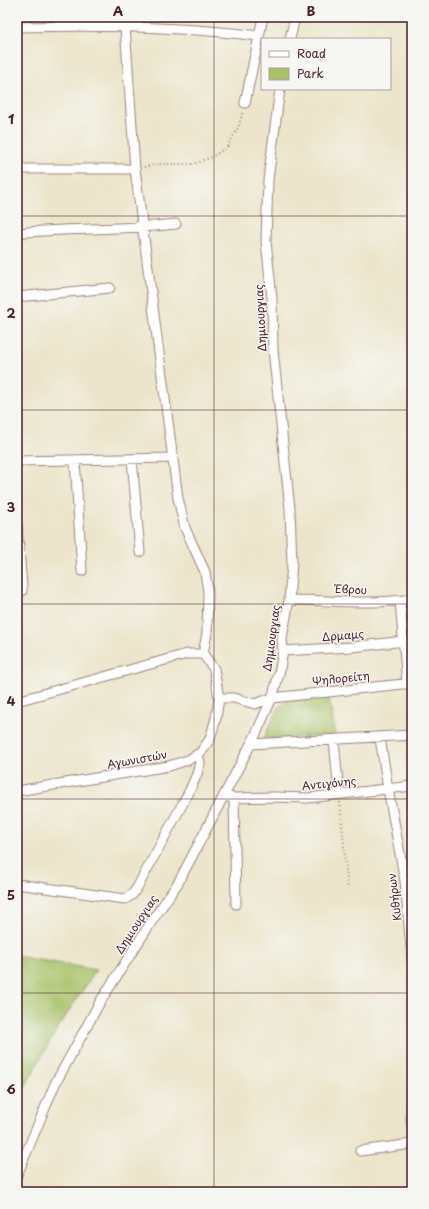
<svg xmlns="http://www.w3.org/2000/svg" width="429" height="1209" font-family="'Playpen Sans',sans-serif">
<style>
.green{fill:#a8c167;stroke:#797049}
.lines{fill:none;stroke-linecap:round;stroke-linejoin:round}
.minor-casing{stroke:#9b827b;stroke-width:11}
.path{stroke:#9b827b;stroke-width:2;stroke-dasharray:1 3;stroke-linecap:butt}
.minor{stroke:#fff;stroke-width:9}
.grid{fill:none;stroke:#4a1f2b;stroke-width:1;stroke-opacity:0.55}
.labels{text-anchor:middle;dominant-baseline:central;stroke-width:3;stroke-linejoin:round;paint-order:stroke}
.street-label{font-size:11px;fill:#4a1f2b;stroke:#f6f6f2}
.neatline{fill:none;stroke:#4a1f2b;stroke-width:1.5}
.grid-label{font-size:13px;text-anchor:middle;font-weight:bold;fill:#4a1f2b}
</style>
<rect width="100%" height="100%" fill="#f6f6f2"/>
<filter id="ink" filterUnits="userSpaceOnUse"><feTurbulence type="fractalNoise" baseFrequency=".025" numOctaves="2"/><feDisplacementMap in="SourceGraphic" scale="8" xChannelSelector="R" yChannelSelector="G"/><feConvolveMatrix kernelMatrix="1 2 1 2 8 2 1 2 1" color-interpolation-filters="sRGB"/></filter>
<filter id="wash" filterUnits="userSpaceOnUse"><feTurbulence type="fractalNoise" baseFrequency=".012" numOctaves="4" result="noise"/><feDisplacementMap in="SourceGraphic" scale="16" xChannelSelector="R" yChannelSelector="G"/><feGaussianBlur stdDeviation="0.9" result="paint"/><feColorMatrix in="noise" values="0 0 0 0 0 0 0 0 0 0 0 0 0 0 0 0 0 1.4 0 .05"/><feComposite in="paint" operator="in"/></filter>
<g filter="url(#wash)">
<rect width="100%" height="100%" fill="#ece5cb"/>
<path class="green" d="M329 696 335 735 263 739 279 707 288 701Z
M17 956 96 970 54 1034 17 1101Z"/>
</g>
<g filter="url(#ink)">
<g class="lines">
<g class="minor-casing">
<path id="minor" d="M125 26 135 169 178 498 185 528 205 572 208 592 207 633 203 654
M17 27C98 25 179 26 259 36
M290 39 295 17
M245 103 263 17
M17 169H135
M17 233C70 228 123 230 176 224
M17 297 110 288
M132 459 140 552
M75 460 82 571
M17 461 173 458
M17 525 22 586V591H17
M289 600C330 600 371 605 412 599
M400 601 407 684
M283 651 352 647 404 641
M219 698H234L255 704 272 698 412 683
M17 701 187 654H203L214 669 219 698 216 718 210 739 201 752 188 760 169 766 17 791
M380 738 388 789 405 881 412 959
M334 740 339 794
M251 744 412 735
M224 796 234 798 274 797 308 798 412 786
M234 798 236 904
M17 884 125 899 132 895 138 886 189 792 197 774 200 763 198 754
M412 1078 411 1119 412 1127
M360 1151 412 1144
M17 1175 55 1084 100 1002 152 921 178 883 197 847 255 736 272 698 279 674 283 651 282 638 289 600 292 563 290 509 273 350 272 298 266 241 268 180 280 89"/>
</g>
<path class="path" d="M144 167 158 164H194L212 157 227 147 238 128 243 111
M340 802 348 889"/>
<use href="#minor" class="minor"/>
</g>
</g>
<path class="grid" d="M214 17V1192M17 216H412M17 410H412M17 604H412M17 799H412M17 993H412"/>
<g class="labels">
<g class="street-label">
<text transform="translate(260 318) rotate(-93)">Δημιουργιας</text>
<text transform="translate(351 589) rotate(3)">Έβρου</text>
<text transform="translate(343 635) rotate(-5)">Δρμαμς</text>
<text transform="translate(271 638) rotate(-82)">Δημιουργιας</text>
<text transform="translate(341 678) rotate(-6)">Ψηλορείτη</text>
<text transform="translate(137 759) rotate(-10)">Αγωνιστών</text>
<text transform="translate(329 783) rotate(-6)">Αντιγόνης</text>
<text transform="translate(394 897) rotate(-97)">Κυθήρων</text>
<text transform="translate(136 924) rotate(-57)">Δημιουργιας</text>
</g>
</g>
<rect width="429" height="1209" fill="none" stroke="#f6f6f2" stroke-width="44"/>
<rect x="261" y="38" width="130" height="52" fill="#f6f6f2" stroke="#b1a0a2"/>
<rect x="269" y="51" width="20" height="6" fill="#ffffff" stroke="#b1a0a2"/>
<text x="297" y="58" font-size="12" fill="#4a1f2b">Road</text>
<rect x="269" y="68" width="20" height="12" fill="#a8c167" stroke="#b1a0a2"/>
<text x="297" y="78" font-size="12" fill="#4a1f2b">Park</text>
<rect x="22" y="22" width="385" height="1165" class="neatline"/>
<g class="grid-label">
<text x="118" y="16">A</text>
<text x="311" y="16">B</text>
<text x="11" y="124">1</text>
<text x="11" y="318">2</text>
<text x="11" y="512">3</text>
<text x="11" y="706">4</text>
<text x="11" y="900">5</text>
<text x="11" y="1094">6</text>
</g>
</svg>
